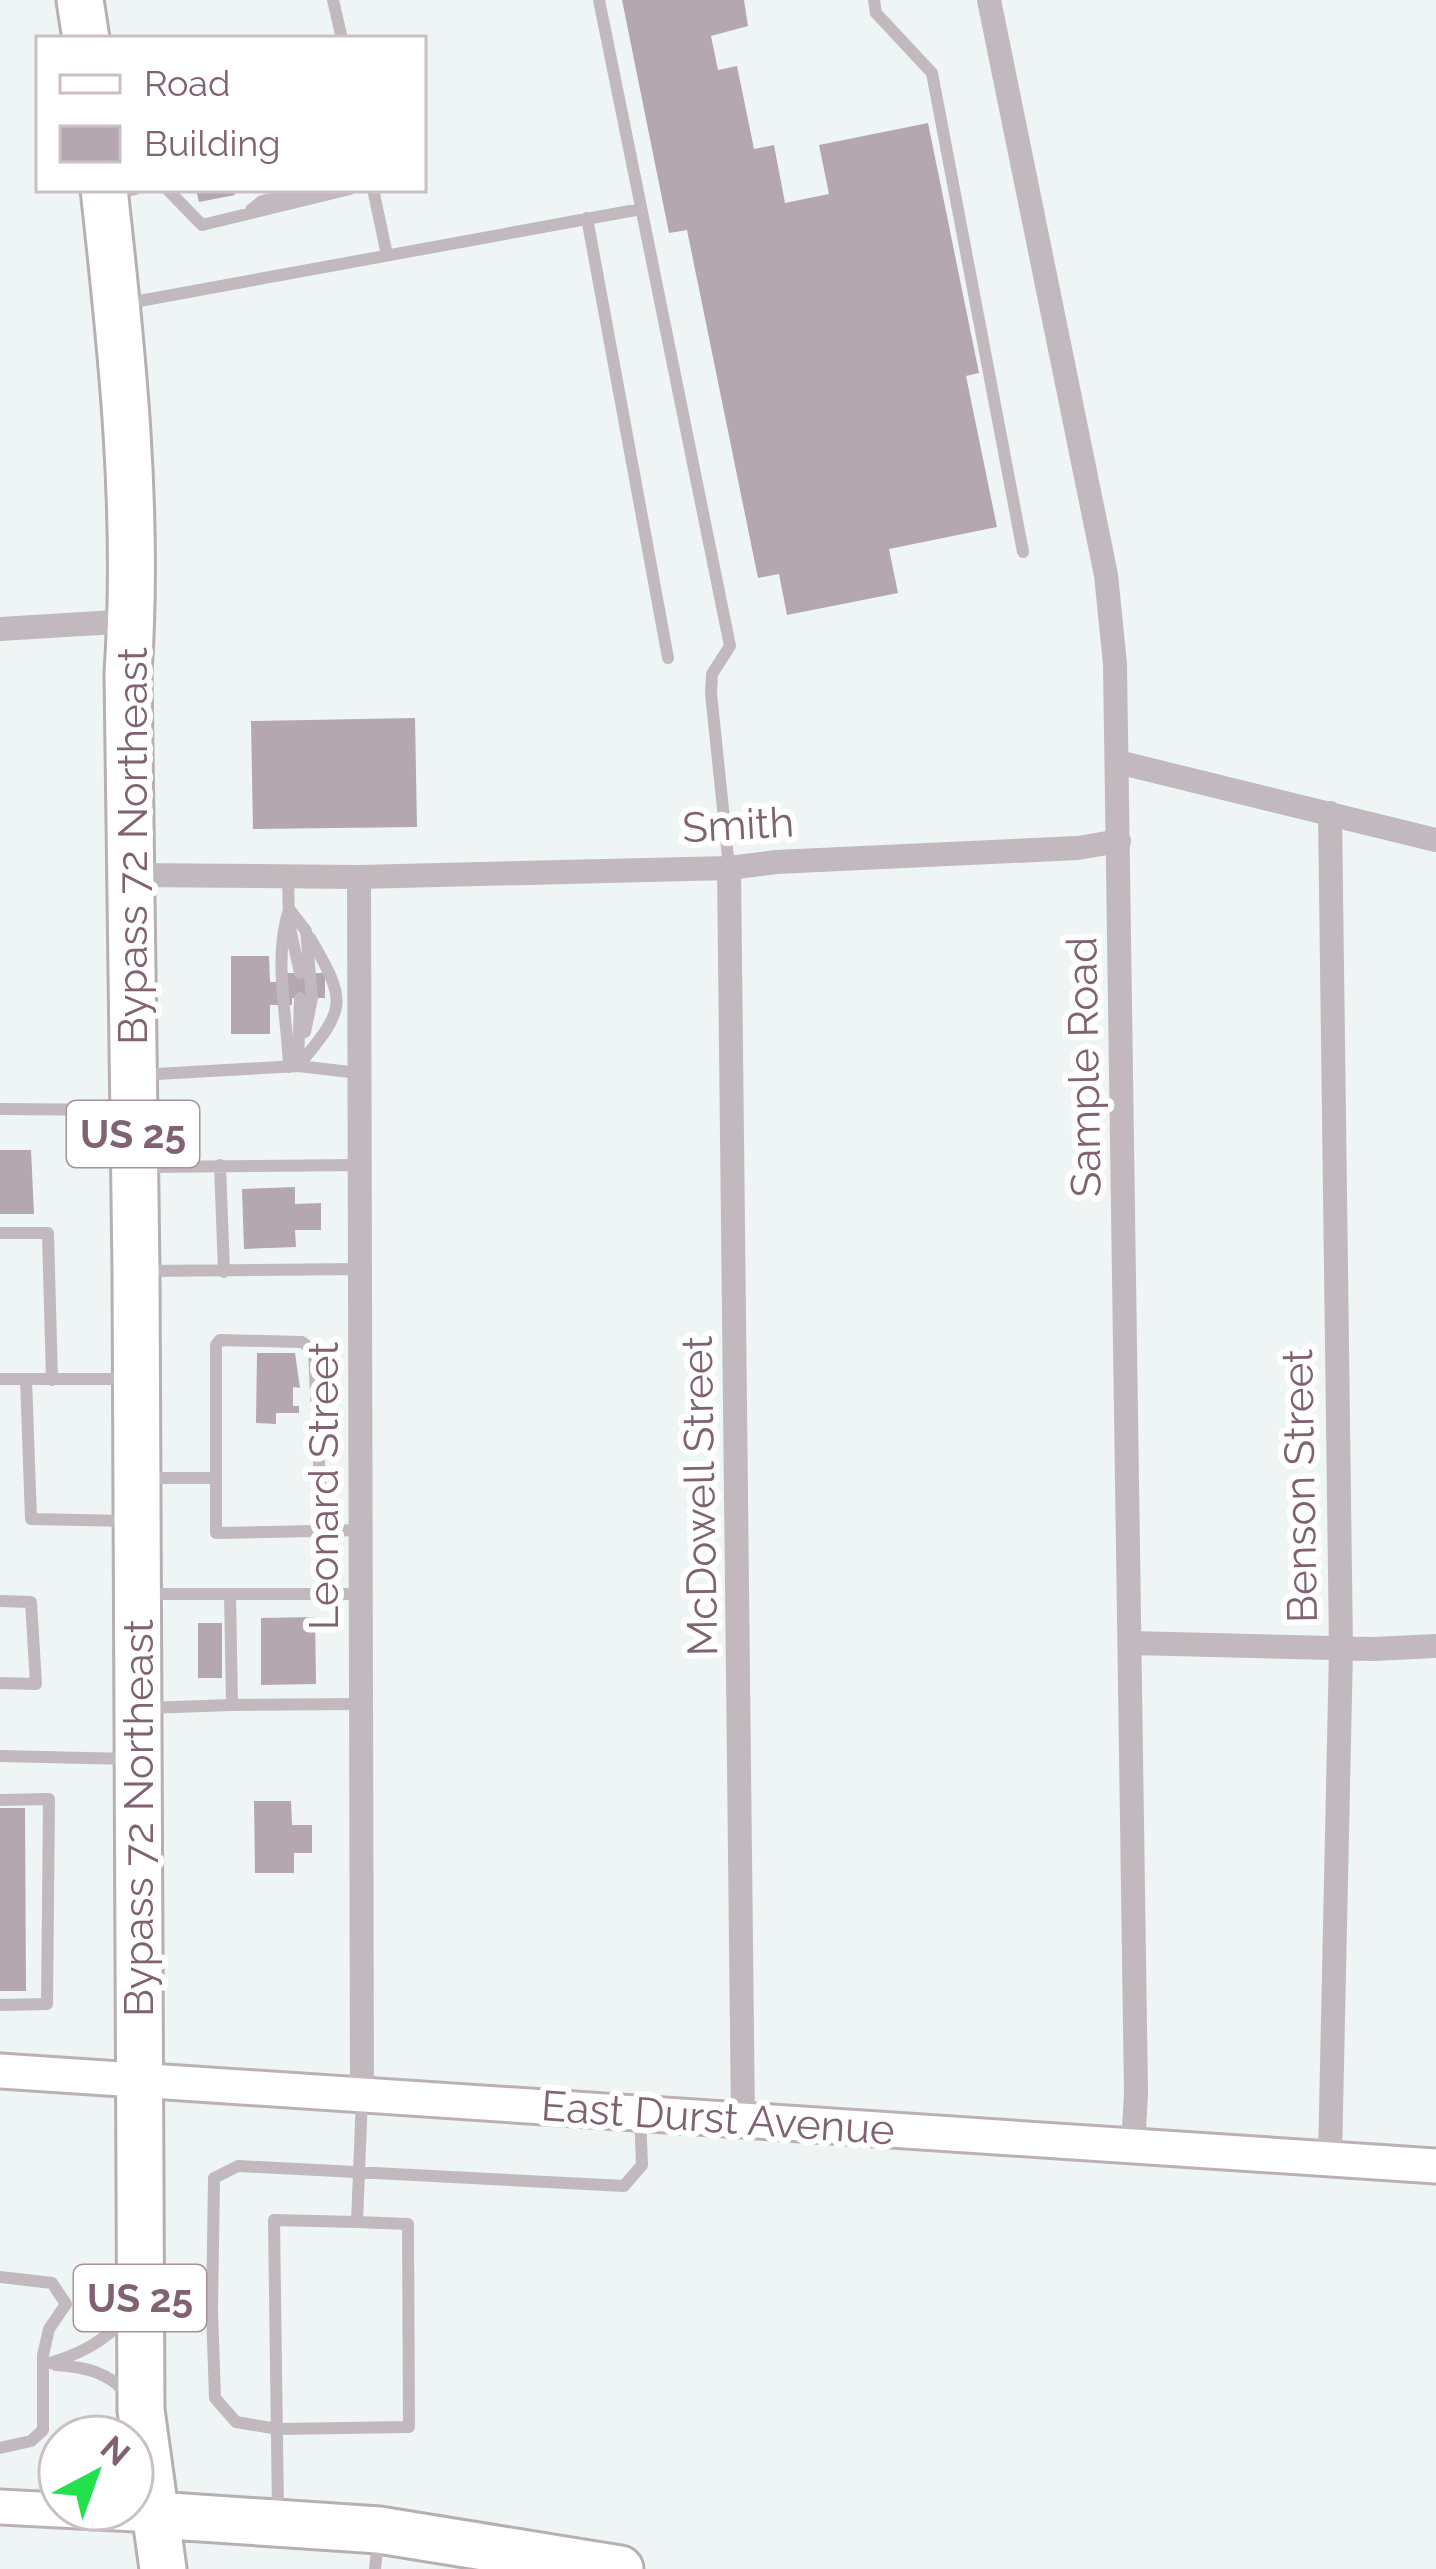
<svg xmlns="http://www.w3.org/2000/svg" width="1436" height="2569" font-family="Raleway,sans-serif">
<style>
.building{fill:#b4a7af}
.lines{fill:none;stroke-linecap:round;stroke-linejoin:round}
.secondary-casing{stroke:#bab0b6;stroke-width:39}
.highway-casing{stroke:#b6afb3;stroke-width:51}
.lane{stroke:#c2b9be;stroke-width:12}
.street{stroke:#c2b9be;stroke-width:24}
.secondary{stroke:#fff;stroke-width:33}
.highway{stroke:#fff;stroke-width:45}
.labels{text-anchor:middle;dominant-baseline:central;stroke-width:12;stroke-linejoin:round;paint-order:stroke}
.shield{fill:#fff;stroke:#a6919d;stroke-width:3}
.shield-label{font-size:39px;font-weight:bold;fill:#806273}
.street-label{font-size:42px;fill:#806273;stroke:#fff}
</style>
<rect width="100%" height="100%" fill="#eff4f4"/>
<path class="building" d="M622 0H744L748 26 711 36 718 70 737 66 754 149 774 145 785 203 829 194 819 145 928 123 979 373 966 376 997 527 889 549 898 593 787 615 779 574 758 578 687 230 669 233Z
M196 189H234L235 195 199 202Z
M415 718 417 827 253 829 251 721Z
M231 956H269L270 982H285V973H325V998H292V1005H270V1034H231Z
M0 1150H31L34 1214H0Z
M295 1187V1204L321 1203V1230H295L296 1247 244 1249 242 1189Z
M257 1353H295L300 1388 293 1387V1406H299V1413H276V1424L256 1423Z
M315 1617 316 1684 261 1685V1618Z
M198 1623H222V1678H198Z
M254 1801H291L292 1825H312V1853H294V1873H255Z
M0 1808H25L26 1991H0Z"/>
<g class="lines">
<g class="secondary-casing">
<path id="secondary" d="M0 2071 1436 2166
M0 2507 155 2515"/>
</g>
<g class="highway-casing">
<path id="highway" d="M80 0 86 39
M104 189C122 350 139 512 128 673L136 1271 141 2410 163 2569
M155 2515 379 2530 620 2569"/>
</g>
<path class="lane" d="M333 0 342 39
M599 0 730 646 712 674 711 693 729 867
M874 0 876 13 932 73 1023 552
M167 189 202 225 350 189
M373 189 387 255
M112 193 135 189
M251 210 262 201 311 189
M587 218 668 658
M123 304 641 209
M288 874 289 924 300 973
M289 909 306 931 312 998 305 1032
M289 909C273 960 287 1013 289 1067
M299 1065C346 1008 348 1003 310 938
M298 1066 359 1073
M139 1075 298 1066 300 998
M0 1109 125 1110
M220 1165 224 1272
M145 1167 359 1165
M0 1233H48L52 1380
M145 1271 359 1269
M0 1379H127
M26 1379 31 1519 129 1521
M143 1478H214
M322 1529 314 1351 302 1342 220 1340 216 1345V1533L363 1530
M147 1594H361
M0 1601 31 1602 36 1684 0 1683
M232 1705 362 1704
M146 1708 232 1705 230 1594
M0 1756 131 1759
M0 1800 49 1799 47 2004 0 2005
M357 2222 408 2224 409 2427 278 2429 236 2422 215 2398 212 2311 214 2178 238 2166 624 2186 642 2165 640 2115
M0 2277 52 2283 66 2304 49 2329 43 2355V2430L31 2441 0 2448
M150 2305 212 2311
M43 2365C79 2355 102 2343 128 2316
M56 2365C85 2367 109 2372 128 2395
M278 2512 274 2220 357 2222 362 2096
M375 2569 378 2540"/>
<path class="street" d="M989 0 1106 575 1115 664 1136 2094 1133 2146
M0 629 132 621
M1118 762 1436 840
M729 868 743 2123
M130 875 359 877 729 868 776 862 1078 848 1119 841
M359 877 362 2095
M1131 1643 1373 1649 1436 1646
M1330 2158 1341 1649 1330 813"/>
<use href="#secondary" class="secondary"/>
<use href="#highway" class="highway"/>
</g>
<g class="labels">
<g class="shield">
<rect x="67" y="1101" width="132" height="66" rx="9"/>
<rect x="74" y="2265" width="132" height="66" rx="9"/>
</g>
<g class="shield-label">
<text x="133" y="1134">US 25</text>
<text x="140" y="2298">US 25</text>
</g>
<g class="street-label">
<text transform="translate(738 825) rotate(-3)">Smith</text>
<text transform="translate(132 846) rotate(-90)">Bypass 72 Northeast</text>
<text transform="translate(1084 1067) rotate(-91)">Sample Road</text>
<text transform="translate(323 1486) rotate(-90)">Leonard Street</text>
<text transform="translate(1300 1486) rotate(-91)">Benson Street</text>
<text transform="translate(700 1496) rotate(-91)">McDowell Street</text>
<text transform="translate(138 1818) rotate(-90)">Bypass 72 Northeast</text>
<text transform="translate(718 2118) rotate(4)">East Durst Avenue</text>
</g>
</g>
<rect x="36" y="36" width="390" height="156" fill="#ffffff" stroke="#ccc0c7" stroke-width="3"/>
<rect x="60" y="75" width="60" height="18" fill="#ffffff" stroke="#ccc0c7" stroke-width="3"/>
<text x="144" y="96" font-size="36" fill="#806273">Road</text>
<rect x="60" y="126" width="60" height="36" fill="#b4a7af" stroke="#ccc0c7" stroke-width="3"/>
<text x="144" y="156" font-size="36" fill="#806273">Building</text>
<g transform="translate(96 2473) rotate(41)"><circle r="57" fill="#ffffff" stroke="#ccc0c7" stroke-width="3"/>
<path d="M0-9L21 45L0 30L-21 45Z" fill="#21e24d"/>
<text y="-18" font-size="33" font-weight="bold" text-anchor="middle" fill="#806273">N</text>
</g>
</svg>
